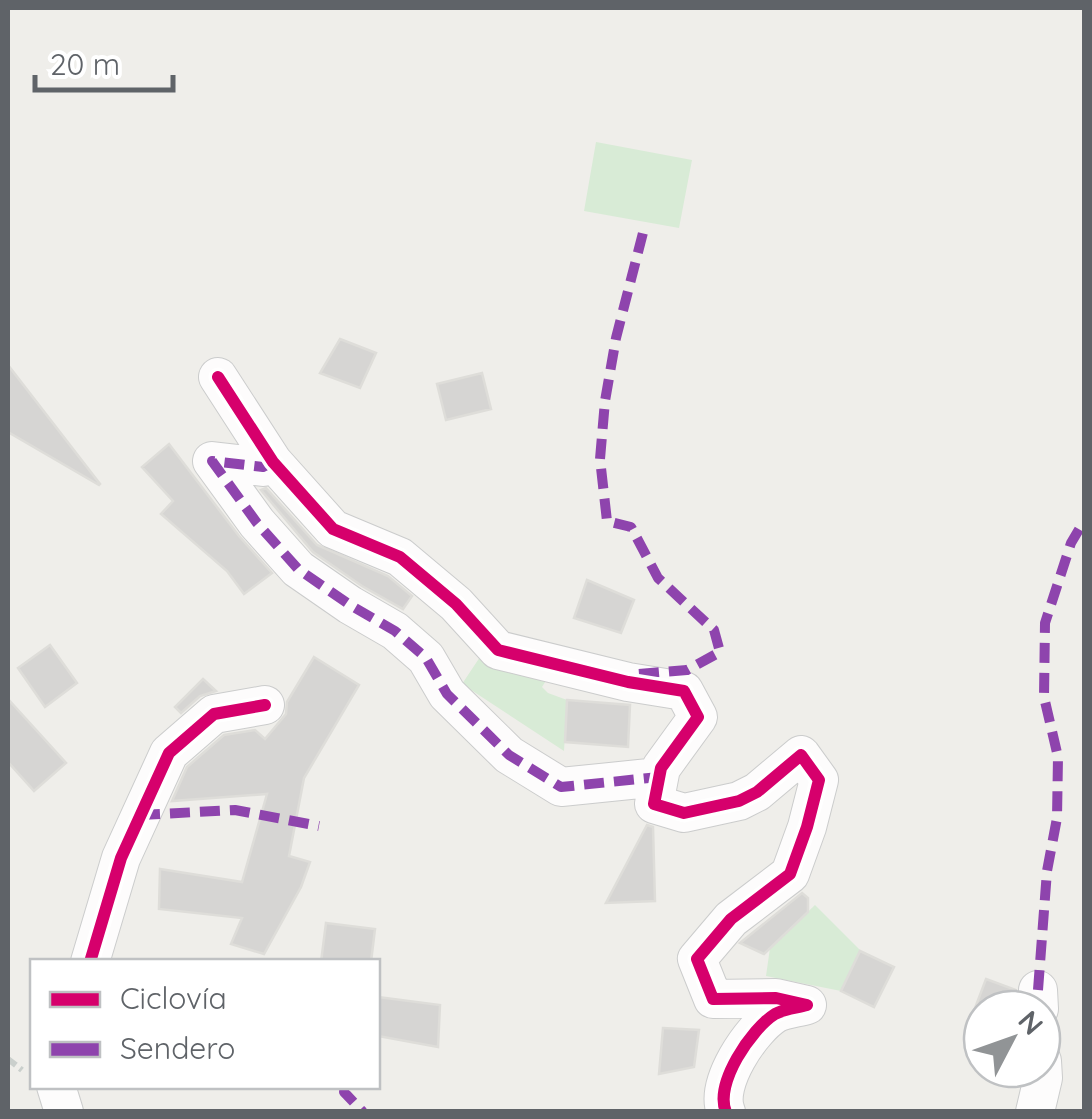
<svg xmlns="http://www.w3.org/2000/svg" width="1092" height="1119" font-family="Quicksand,sans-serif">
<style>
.green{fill:#d8ebd6}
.building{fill:#d6d5d3;stroke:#deddd9;stroke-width:2.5}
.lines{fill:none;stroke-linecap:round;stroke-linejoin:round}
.street-casing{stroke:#cbcccc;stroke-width:40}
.path{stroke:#cacfcc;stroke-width:6;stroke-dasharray:10 5;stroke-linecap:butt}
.street{stroke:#fdfcfc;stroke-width:38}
.quiet{stroke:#8e44ad;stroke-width:10;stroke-dasharray:20 10;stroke-linecap:butt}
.cycleway-casing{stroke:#fff;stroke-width:19}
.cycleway{stroke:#d6006c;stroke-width:12}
</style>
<rect width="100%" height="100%" fill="#efeeea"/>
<path class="green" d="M596 142 692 160 679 228 584 211Z
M480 657 547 679 542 687 548 693 567 700 564 751 462 684Z
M815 905 861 951 841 991 766 976 770 948Z"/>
<path class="building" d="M340 339 376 353 360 388 320 373Z
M8 365 100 484 99 485 8 432Z
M482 373 491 409 446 420 437 384Z
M169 444 239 536 272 573 244 594 227 571 161 514 173 501 142 467Z
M266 488 317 545 388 576 412 596 403 609 362 586 313 552 261 490Z
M587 580 634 600 621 633 574 618Z
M50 645 77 683 45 707 18 668Z
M314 657 359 685 304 778 289 856 310 862 301 887 264 954 231 944 242 918 159 909 160 869 242 882 267 794 172 801 187 767 224 735 255 730 265 739 286 714 287 702Z
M203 679 216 691 200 696 181 713 175 707Z
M8 699 66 763 34 791 8 762Z
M567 700 630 705 628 747 565 742Z
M647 825 653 827 655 901 606 903Z
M802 893 808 898V912L764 954 740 943Z
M326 923 375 929 371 962H321Z
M860 951 894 967 874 1007 841 991Z
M986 979 1016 990V1009H982V1029L969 1024Z
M378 997 440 1005 438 1047 378 1036Z
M663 1028 699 1030 694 1067 659 1074Z"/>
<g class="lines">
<g class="street-casing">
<path id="street" d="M218 377 273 462 333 529 400 557 456 604 498 650 628 682 684 691 698 717 661 768 654 804 684 813 739 801 757 792 801 755 819 780 807 827 790 874 731 919 697 959 713 999 776 998 807 1005C797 1008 784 1009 775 1014 751 1029 714 1084 726 1112
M273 462 263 467 212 461 257 523 298 569 350 605 395 631 426 658 447 694 509 755 561 787 659 777
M90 962 121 858 169 753 214 714 265 705
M1038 990 1039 1009
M56 1086 64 1112
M1035 1112 1043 1078 1042 1061"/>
</g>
<path class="path" d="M8 1059 22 1070"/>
<use href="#street" class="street"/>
<path class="quiet" d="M273 462 263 467 212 461 257 523 298 569 350 605 395 631 426 658 447 694 509 755 561 787 659 777
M639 674 687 670 720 652 714 630 658 578 631 527 607 521 600 459 605 401 616 338 645 225
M140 815 235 810 319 826
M1038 990 1047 871 1057 818 1058 757 1044 697 1045 623 1071 543 1084 521
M345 1086 344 1092 363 1112"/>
<g class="cycleway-casing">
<path id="cycleway" d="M218 377 273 462 333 529 400 557 456 604 498 650 628 682 684 691 698 717 661 768 654 804 684 813 739 801 757 792 801 755 819 780 807 827 790 874 731 919 697 959 713 999 776 998 807 1005C797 1008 784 1009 775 1014 751 1029 714 1084 726 1112
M90 962 121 858 169 753 214 714 265 705"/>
</g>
<use href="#cycleway" class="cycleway"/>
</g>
<rect width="1092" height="1119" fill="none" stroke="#5f6368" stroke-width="20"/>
<rect x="30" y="959" width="350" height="130" fill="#ffffff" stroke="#bfc1c3" stroke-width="2.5"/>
<rect x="50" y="992" width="50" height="15" fill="#d6006c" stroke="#bfc1c3" stroke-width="2.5"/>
<text x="120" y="1009" font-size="30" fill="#5f6368">Ciclovía</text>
<rect x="50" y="1042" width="50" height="15" fill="#8e44ad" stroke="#bfc1c3" stroke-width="2.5"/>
<text x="120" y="1059" font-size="30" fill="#5f6368">Sendero</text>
<g transform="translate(1012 1039) rotate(49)"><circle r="48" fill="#ffffff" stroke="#bfc1c3" stroke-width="2.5"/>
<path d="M0-8L18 38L0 25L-18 38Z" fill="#919496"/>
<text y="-15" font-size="28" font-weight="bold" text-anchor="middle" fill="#5f6368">N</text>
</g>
<path d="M35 75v15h138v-15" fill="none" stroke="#5f6368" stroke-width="5"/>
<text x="50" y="75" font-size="30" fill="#5f6368" stroke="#ffffff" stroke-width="8" paint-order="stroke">20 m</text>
</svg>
